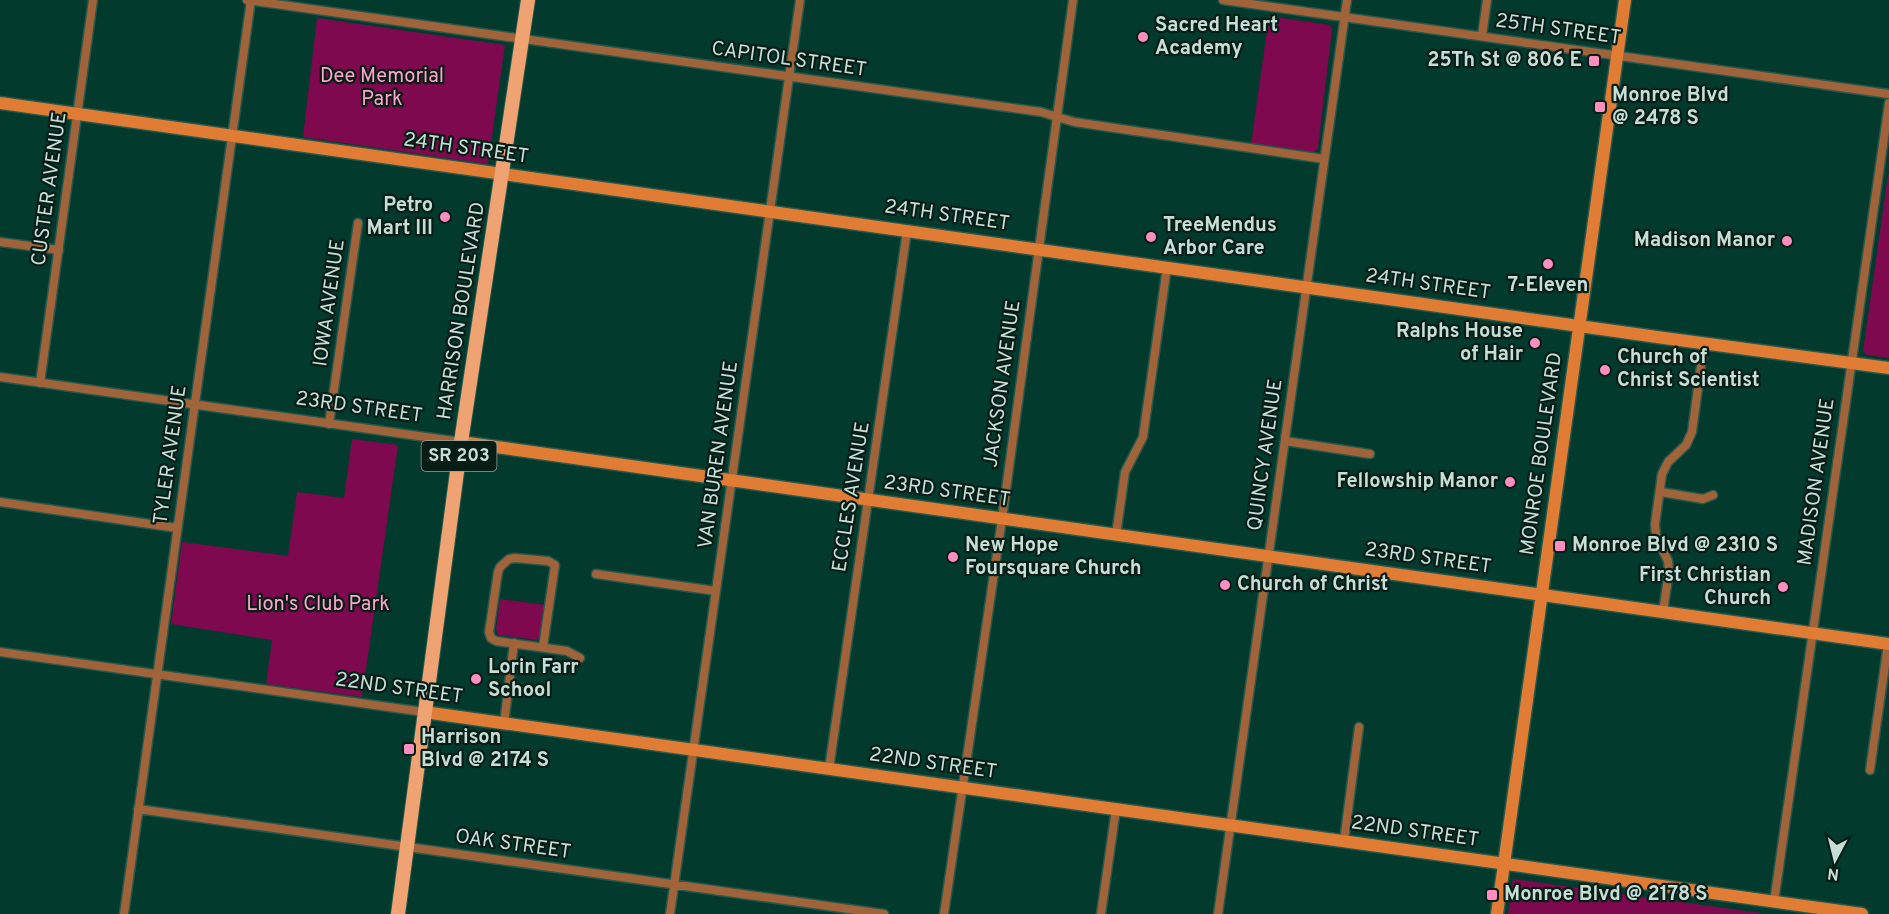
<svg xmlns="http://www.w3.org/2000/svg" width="1889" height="914" font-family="Overpass,sans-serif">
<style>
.green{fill:#7e094e}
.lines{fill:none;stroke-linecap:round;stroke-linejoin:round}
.street-casing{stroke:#26584c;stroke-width:11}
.secondary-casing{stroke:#26584c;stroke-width:15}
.primary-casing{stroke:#26584c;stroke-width:16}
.street{stroke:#a16339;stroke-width:8}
.secondary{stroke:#e07c34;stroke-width:12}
.primary{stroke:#f0a372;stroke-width:14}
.poi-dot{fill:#fd8ec0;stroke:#091d17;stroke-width:2}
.labels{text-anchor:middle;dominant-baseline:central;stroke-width:4.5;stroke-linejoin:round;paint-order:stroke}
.shield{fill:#091d17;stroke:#8da49d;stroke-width:1.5}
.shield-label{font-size:18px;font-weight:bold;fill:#c5ded6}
.poi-label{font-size:20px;font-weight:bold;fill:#c5ded6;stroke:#091d17;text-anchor:start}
.street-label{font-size:20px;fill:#c5ded6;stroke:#091d17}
.park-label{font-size:20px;fill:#fda4ca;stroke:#091d17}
</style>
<rect width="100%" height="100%" fill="#033a2e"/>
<path class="green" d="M1269 16 1330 25 1332 29 1318 148 1314 152 1251 144Z
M317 18 505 45 488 164 303 137Z
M1888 175H1889V358L1867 355 1863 351Z
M352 439 398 445 362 697 266 684 272 640 171 624 182 542 288 556 297 492 344 498Z
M500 599 545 605 540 635 537 640 498 635 496 629Z
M1513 879 1768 914H1508Z"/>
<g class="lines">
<g class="street-casing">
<path id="street" d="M247 0 1041 112 1074 122 1324 159
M1223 0 1889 94
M1482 36 1487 0
M0 242 59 250
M0 377 461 442
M40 383 93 0
M329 424 358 223
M1285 441 1370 454
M1661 492 1703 499 1713 495
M0 502 177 528
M1116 535 1125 472 1143 437 1167 267
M596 574 716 591
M1663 612 1669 571 1668 561 1656 536 1655 524 1662 474 1668 462 1686 445 1692 432 1704 344
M543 647 555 565 548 561 515 558 509 559 500 567 498 572 489 632 491 638 496 641 567 651 580 658
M0 652 424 712
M504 724 514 643
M829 769 907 231
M1870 770 1888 644
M138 809 884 914
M1344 841 1359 727
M1774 902 1889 103
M124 914 251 0
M670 914 800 0
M944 914 1002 519 1073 0
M1101 914 1116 809
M1218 914 1347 0"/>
</g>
<g class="secondary-casing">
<path id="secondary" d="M0 103 1664 338 1889 368
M461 442 1889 644
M424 712 1862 914
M1497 914 1625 0"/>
</g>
<g class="primary-casing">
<path id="primary" d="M398 914 461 442 528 0"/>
</g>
<use href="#street" class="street"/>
<use href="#secondary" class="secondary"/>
<use href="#primary" class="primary"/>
</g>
<g class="poi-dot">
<circle cx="1143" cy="37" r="6"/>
<rect x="1588" y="55" width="12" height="12" rx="3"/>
<rect x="1594" y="101" width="12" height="12" rx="3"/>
<circle cx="445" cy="217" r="6"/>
<circle cx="1151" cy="237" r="6"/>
<circle cx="1787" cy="241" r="6"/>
<circle cx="1548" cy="264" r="6"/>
<circle cx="1535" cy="343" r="6"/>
<circle cx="1605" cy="370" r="6"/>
<circle cx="1510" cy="482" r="6"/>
<rect x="1554" y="540" width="12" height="12" rx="3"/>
<circle cx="953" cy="557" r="6"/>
<circle cx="1225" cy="585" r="6"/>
<circle cx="1783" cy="587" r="6"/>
<circle cx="476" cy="679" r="6"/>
<rect x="403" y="743" width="12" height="12" rx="3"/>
<rect x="1486" y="889" width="12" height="12" rx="3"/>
</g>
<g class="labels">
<rect class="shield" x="421.5" y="441" width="75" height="30" rx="4.5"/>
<g class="shield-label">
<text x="459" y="456">SR 203</text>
</g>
<g class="poi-label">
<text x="1155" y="26">Sacred Heart<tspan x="1155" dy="23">Academy</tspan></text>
<text x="1582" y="61" text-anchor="end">25Th St @ 806 E</text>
<text x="1612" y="96">Monroe Blvd<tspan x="1612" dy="23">@ 2478 S</tspan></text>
<text x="433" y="206" text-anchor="end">Petro<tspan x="433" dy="23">Mart III</tspan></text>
<text x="1163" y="226">TreeMendus<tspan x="1163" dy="23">Arbor Care</tspan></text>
<text x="1775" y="241" text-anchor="end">Madison Manor</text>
<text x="1548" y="286" text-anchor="middle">7-Eleven</text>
<text x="1523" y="332" text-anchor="end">Ralphs House<tspan x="1523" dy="23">of Hair</tspan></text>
<text x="1617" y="358">Church of<tspan x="1617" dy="23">Christ Scientist</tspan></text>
<text x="1498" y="482" text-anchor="end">Fellowship Manor</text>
<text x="965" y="546">New Hope<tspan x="965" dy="23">Foursquare Church</tspan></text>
<text x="1572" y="546">Monroe Blvd @ 2310 S</text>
<text x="1771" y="576" text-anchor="end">First Christian<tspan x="1771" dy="23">Church</tspan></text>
<text x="1237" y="585">Church of Christ</text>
<text x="488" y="668">Lorin Farr<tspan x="488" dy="23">School</tspan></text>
<text x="421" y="738">Harrison<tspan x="421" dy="23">Blvd @ 2174 S</tspan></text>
<text x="1504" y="895">Monroe Blvd @ 2178 S</text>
</g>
<g class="street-label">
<text transform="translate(1558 30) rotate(8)">25TH STREET</text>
<text transform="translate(789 60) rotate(8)">CAPITOL STREET</text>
<text transform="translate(466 149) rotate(8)">24TH STREET</text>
<text transform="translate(50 189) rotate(-82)">CUSTER AVENUE</text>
<text transform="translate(947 216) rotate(8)">24TH STREET</text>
<text transform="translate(1428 285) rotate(8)">24TH STREET</text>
<text transform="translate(330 303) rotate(-82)">IOWA AVENUE</text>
<text transform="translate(462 311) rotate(-81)">HARRISON BOULEVARD</text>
<text transform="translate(1003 384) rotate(-82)">JACKSON AVENUE</text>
<text transform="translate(359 408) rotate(8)">23RD STREET</text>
<text transform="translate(1542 454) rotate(-82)">MONROE BOULEVARD</text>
<text transform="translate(171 455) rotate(-82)">TYLER AVENUE</text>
<text transform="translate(719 455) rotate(-82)">VAN BUREN AVENUE</text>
<text transform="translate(1266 455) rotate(-82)">QUINCY AVENUE</text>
<text transform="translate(1817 482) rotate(-82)">MADISON AVENUE</text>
<text transform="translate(947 492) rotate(8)">23RD STREET</text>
<text transform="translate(852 497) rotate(-81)">ECCLES AVENUE</text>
<text transform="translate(1428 559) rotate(8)">23RD STREET</text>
<text transform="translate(399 689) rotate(8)">22ND STREET</text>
<text transform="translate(933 764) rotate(8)">22ND STREET</text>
<text transform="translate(1415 832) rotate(8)">22ND STREET</text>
<text transform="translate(513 845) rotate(8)">OAK STREET</text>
</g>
<g class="park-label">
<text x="382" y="77">Dee Memorial<tspan x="382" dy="23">Park</tspan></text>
<text x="318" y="605">Lion's Club Park</text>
</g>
</g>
<g transform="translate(1835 860) rotate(187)" stroke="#091d17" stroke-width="4.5" paint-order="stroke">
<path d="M0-4.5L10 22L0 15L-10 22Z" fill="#c5ded6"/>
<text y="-9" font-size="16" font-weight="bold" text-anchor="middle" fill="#c5ded6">N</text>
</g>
</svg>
